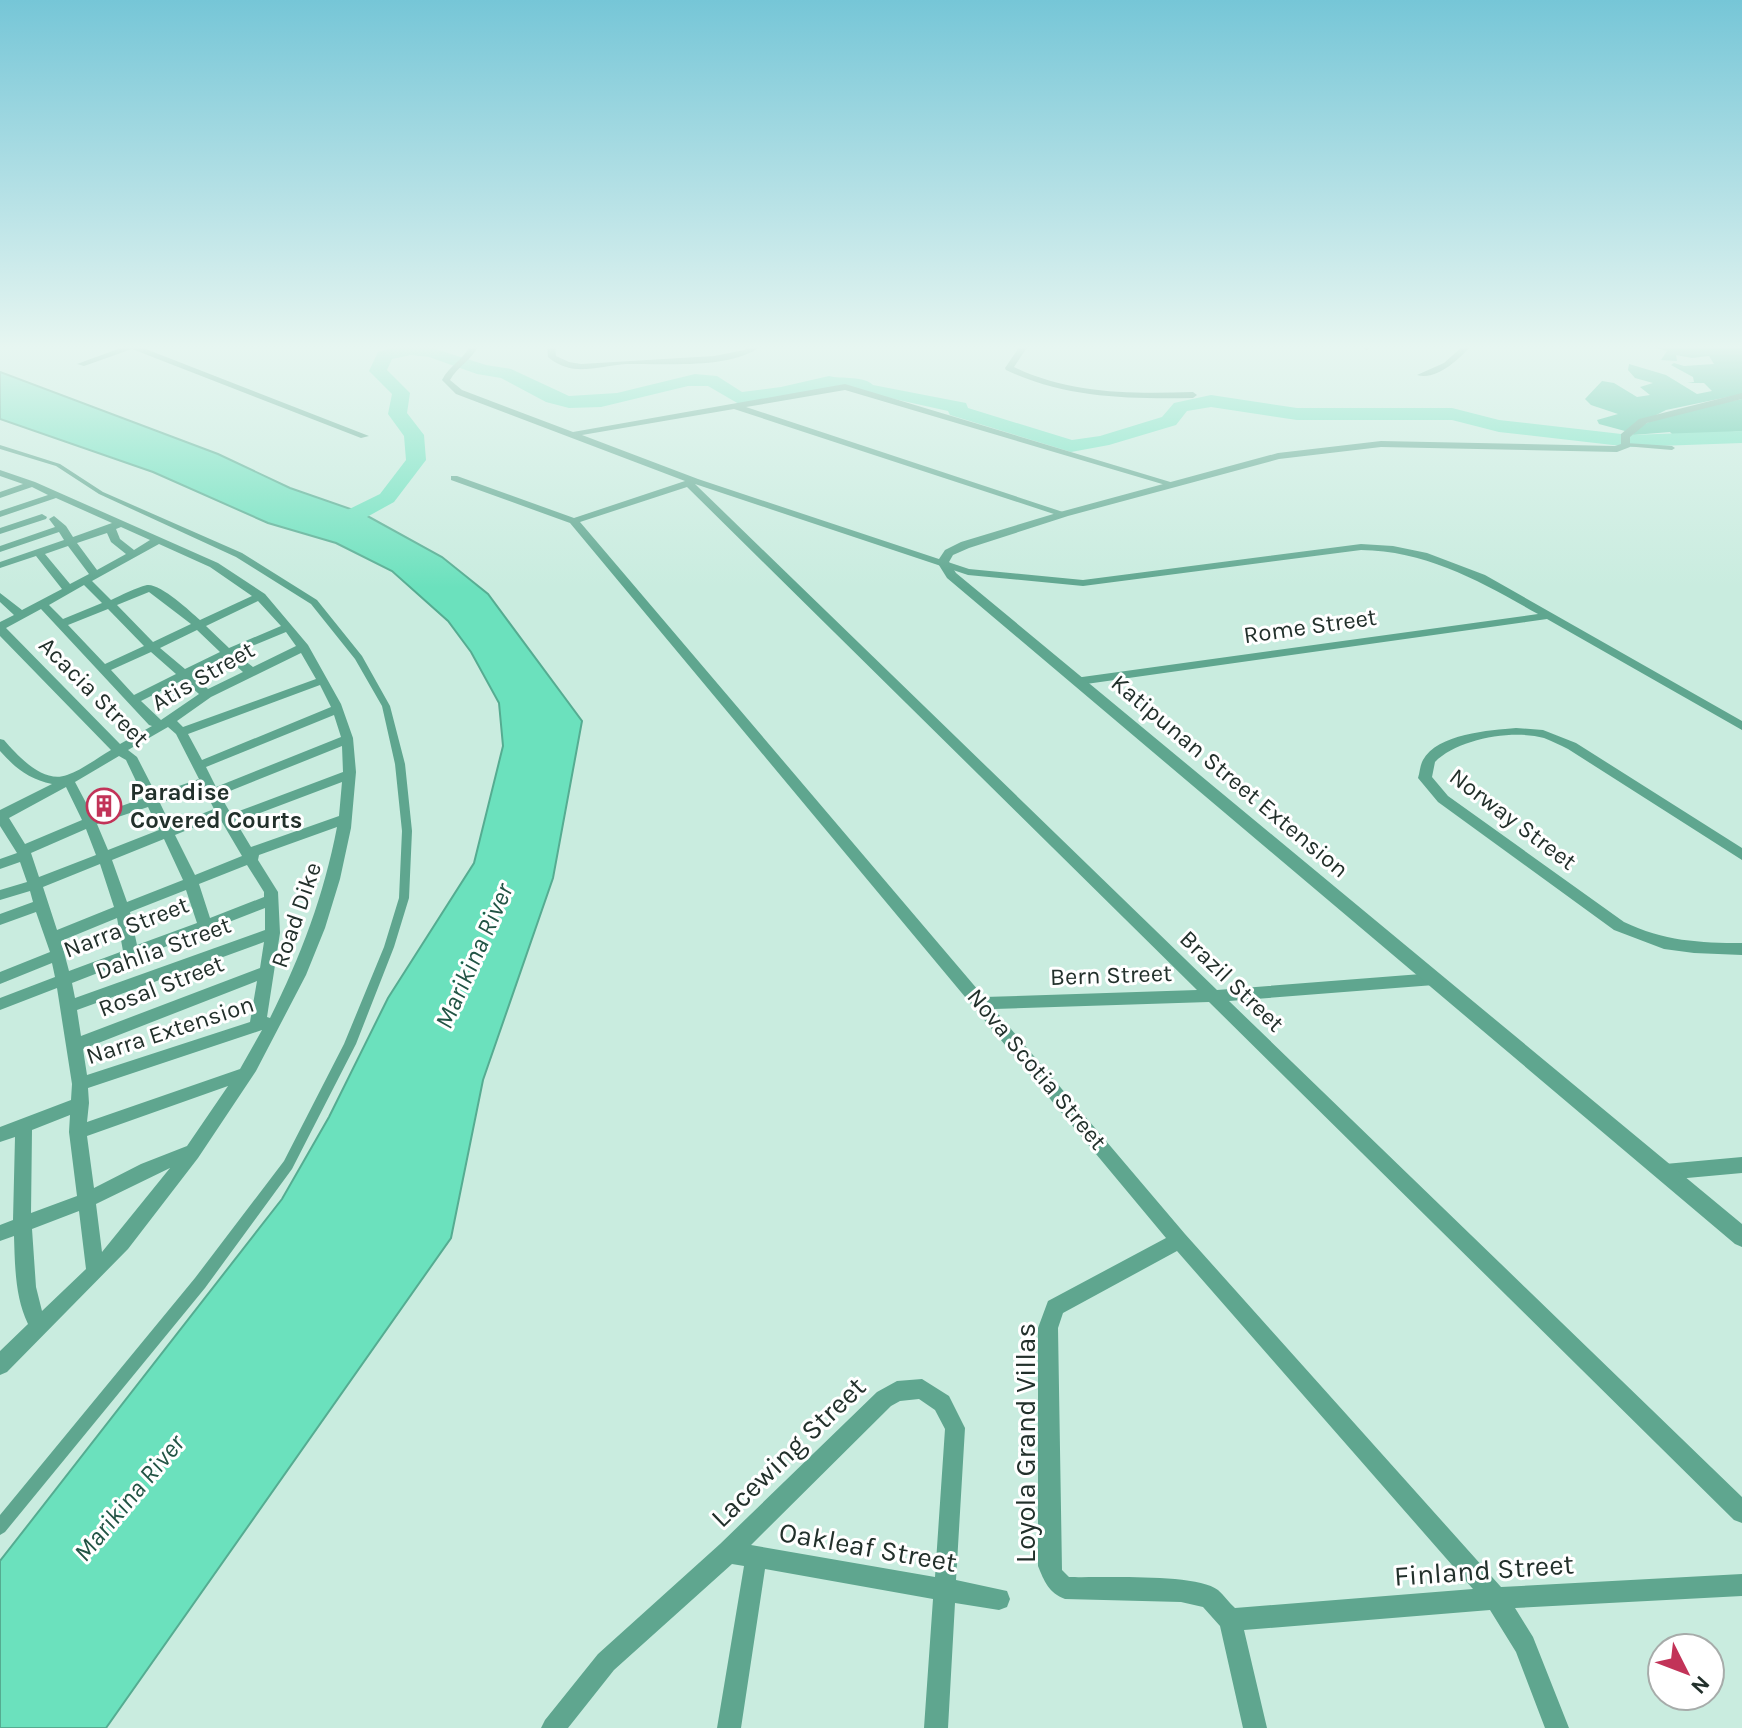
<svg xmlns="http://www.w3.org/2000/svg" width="1742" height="1728" font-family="Karla,sans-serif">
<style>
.forest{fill:#4ac3a0}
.water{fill:#6be1bd;stroke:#55ac91;stroke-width:2}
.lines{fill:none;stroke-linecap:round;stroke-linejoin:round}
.river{fill:#6be1bd;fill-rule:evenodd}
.building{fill:#e5c1c5;stroke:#a58487;stroke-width:2}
.pedestrian{fill:#5fa68f;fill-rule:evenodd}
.minor{fill:#5fa68f;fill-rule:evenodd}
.tertiary{fill:#5fa68f;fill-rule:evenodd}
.labels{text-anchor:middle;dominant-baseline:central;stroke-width:6;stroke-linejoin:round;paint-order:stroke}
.street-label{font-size:24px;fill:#22302b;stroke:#fff}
.poi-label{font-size:24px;font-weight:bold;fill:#22302b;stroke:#fff;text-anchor:start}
.water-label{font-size:26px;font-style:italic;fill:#225445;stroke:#fff}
.near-street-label{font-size:28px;fill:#22302b;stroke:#fff}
</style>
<rect width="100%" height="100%" fill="#c9ecdf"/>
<path class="forest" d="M1649 346H1742V394L1666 410 1625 431 1599 424 1597 420 1618 414 1591 405 1585 399 1602 381 1614 383 1637 397 1650 395 1640 387 1653 383 1635 378 1628 370 1629 364 1666 375 1697 394 1712 391 1704 383H1687L1694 382 1693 377 1671 365 1674 363 1684 366 1714 364 1709 356 1692 358 1676 355 1677 361 1661 360 1667 351Z
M1742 399V431L1731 432 1722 438 1673 435 1670 432 1633 435C1643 414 1718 404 1742 399Z"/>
<path class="water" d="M0 372 218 454 290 488 362 513 442 557 488 594 582 721 553 878 483 1080 451 1238 106 1728H0V1561L282 1199 329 1117 388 998 474 863 503 746 499 703 471 652 448 621 392 571 336 543 268 523 153 472 0 419Z"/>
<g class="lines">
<path class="river" d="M400 346H426L486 365 511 369 569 396 617 393 695 374 717 376 742 392 781 387 829 376C841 379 865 376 873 385L966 403 968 408 1072 440 1100 436 1162 417 1174 403 1211 395 1297 408H1452L1499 420 1630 435 1742 431V443L1630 447 1499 432 1452 420H1297L1211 407 1187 411 1176 425 1109 445 1071 452 950 415 948 411 854 390 820 389 781 399 739 404 708 386H688L601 407 569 408 546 402 501 378 477 374 429 357 411 355 392 359 387 370 410 393 407 413 424 435 426 460 394 502 347 528H331L328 523 331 518 380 494 406 460 404 436 388 414 392 394 369 371 378 352Z"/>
</g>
<path class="building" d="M113 793 118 804 94 812 89 802Z"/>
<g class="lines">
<path class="pedestrian" d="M1626 443 1672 446 1675 448 1672 450 1624 446 1623 445Z
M0 445 60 464 103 492 242 553 317 600 362 656 390 706 405 764 412 831 409 898 394 947 356 1044 292 1169 205 1288 5 1532 0 1535V1515L195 1278 284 1161 344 1044 384 947 399 898 402 831 395 764 382 706 355 659 311 604 236 557 99 494 56 466 0 449Z"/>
<path class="minor" d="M126 346H138L369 436 361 438 132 349 84 366 77 364Z
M470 346H478C472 360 458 366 450 380L462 390 573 432 845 384 1177 484 1169 486 845 390 746 407 1069 514 1060 516 734 409 582 435 698 479 969 569 1083 580 1361 544 1393 546 1427 553 1485 575 1742 721V730L1547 619 1079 685 1073 681 1075 678 1538 614C1481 582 1428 551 1361 550L1083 586 968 575 695 484 1217 990 1434 973 1439 975 1442 979 1439 983 1434 985 1229 1001 1742 1497V1523L1734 1520 1209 1002 994 1009 1185 1234 1501 1587 1742 1574V1596L1515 1608 1533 1637 1569 1728H1545L1516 1652 1490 1610 1244 1630 1267 1728H1243L1220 1626 1203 1607 1181 1602 1065 1599C1049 1593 1044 1581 1038 1566V1328L1048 1301 1166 1238 570 523 451 480V476H457L574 518 685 481 456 394 442 380C449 366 463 360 470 346ZM687 487 1197 990 984 997 580 522ZM1177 1251 1473 1589 1235 1608C1229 1603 1224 1595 1218 1590 1196 1573 1100 1578 1069 1577L1062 1570 1058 1328 1063 1313Z
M547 346H555L556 356 569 362 581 364 714 356 744 350 752 346H761C731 370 664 363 626 364 610 365 593 370 576 369 566 368 556 364 548 357Z
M1020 346H1028L1014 367C1070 394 1131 394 1193 392L1197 395 1193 398C1128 399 1065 398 1006 370L1005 368Z
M1365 346H1373L1367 350 1363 348Z
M1463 346H1471C1458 360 1436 381 1417 375L1444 363Z
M0 470 35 482 218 563 265 594 308 645 341 704 353 738 356 772 351 828 340 879 325 928 306 975 256 1071 198 1158 128 1249 7 1372 0 1375V1351L28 1324C15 1297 15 1266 14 1236L0 1241V1225L13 1220 15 1137 0 1142V1127L71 1100 72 1084 57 988 0 1010V998L55 977 52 963 0 984V972L50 952 36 912 0 925V914L33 902 30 891 0 900V890L27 882 20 862 0 869V859L17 853 0 826V810L52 784C29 779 15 768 0 751V739L4 740C18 756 43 784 67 775 82 770 97 758 111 750L0 636V622L14 615 0 602V593L22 610 62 589 36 556 0 568V562L64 540 59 532 0 552V546L55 527 49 519 54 516 66 526 73 537 112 523 56 498 0 517V511L48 495 32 487 0 498V492L23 484 0 476ZM121 527 150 540 134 550 120 539 116 529ZM107 533 111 542 126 554 97 570 77 543ZM159 544 210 567 252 596 200 620C190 611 160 583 147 585 135 588 122 595 111 600L92 581ZM68 546 89 574 70 584 45 554ZM84 585 102 603 63 619 49 605ZM149 592 191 624 153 642 117 605ZM258 601 281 626 229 648 206 626ZM41 609 149 725 152 726 120 744 6 628ZM108 609 144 646 105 664 68 625ZM197 630 220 652 185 669 160 648ZM286 632 296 646 253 667 235 653ZM151 652 176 674 134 695 111 670ZM301 653 316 679 183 727 177 721 211 697ZM226 657 243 672 208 689 192 675ZM183 680 199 694 161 720 141 701ZM320 685 331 707 202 760 188 734ZM334 715 341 737 216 787 206 767ZM168 727 176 734 199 779 156 794 137 757 128 750ZM342 746 343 772 231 814 220 795ZM119 756 126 760 144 798 93 816 75 782ZM342 782 339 816 251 847 236 822ZM66 787 82 820 25 844 9 818ZM203 787 214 809 171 826 160 803ZM148 807 159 830 108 850 97 824ZM219 817 242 856 195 875 175 835ZM337 827C324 895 301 956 270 1018L267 1017 280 933 278 892 258 860 259 855ZM86 829 96 855 39 877 31 853ZM164 839 183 880 127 902 112 860ZM100 864 114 907 57 930 43 887ZM247 865 264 892V897L210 918 199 884ZM186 890 197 923 137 945 130 912ZM265 908V930L75 998 72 983ZM117 918 123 951 69 971 61 941ZM264 942 260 968 81 1036 77 1010ZM257 981 250 1022 87 1075 83 1049ZM262 1030 240 1069 87 1122 89 1103 88 1088ZM228 1086 187 1146 141 1164 94 1188 87 1136ZM70 1115 69 1132 77 1196 31 1213 32 1130ZM170 1168 102 1252 96 1204ZM79 1211 86 1269 42 1311 36 1287 32 1229Z
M42 514 47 517 46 519 0 534V528Z
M1516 728 1543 730 1576 743 1742 848V860L1568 749C1560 745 1552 741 1544 738 1513 729 1457 739 1435 762L1432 777 1448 796 1624 922C1663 941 1700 943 1742 943V955L1694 953 1664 949 1614 930 1438 802 1418 778C1420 772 1420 765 1423 760 1437 734 1490 730 1516 728Z
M1742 1157V1173L1665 1180 1659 1177 1656 1172 1659 1167 1665 1164Z
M922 1379 949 1396 965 1428 956 1580 1007 1591 1010 1599 1007 1607 999 1610 955 1603 948 1728H924L933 1599 765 1569 741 1728H717L744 1566 732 1564 614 1670 568 1728H541L545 1720 598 1654 720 1544 877 1392 897 1381ZM919 1399 935 1410 945 1429 935 1577 751 1545 891 1406 900 1401Z"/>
<path class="tertiary" d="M1742 393V399L1647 423 1630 437V447L1617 452 1381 447 1279 459 1068 516 969 548 953 555 949 562 956 573 1742 1224V1247L1735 1244 947 578 937 562 945 550 961 542 1060 512 1278 453 1381 441 1615 446 1621 444V434L1639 419Z"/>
</g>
<linearGradient id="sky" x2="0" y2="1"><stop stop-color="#76c6d7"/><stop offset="0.59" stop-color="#e7f6f1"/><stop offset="1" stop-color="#e7f6f1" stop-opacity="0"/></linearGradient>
<rect width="1742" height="588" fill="url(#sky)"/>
<defs>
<g id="building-ring" transform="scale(1.8)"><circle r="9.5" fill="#fff" stroke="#c23358" stroke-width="1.5"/><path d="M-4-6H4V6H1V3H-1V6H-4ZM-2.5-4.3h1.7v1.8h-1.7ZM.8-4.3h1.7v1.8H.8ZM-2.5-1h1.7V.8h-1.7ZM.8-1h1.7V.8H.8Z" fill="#c23358"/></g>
</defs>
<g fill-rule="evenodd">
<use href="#building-ring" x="104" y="806"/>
</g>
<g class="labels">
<g class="street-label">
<text transform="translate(1310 626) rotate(-8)">Rome Street</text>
<text transform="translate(203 676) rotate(-30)">Atis Street</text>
<text transform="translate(94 692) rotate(45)">Acacia Street</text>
<text transform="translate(1230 776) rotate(40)">Katipunan Street Extension</text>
<text transform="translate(1513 819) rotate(37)">Norway Street</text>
<text transform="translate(296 915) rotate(-71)">Road Dike</text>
<text transform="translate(126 927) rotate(-21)">Narra Street</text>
<text transform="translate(163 948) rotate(-20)">Dahlia Street</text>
<text transform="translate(1111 975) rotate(-2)">Bern Street</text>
<text transform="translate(1232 981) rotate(44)">Brazil Street</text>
<text transform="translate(161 986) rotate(-21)">Rosal Street</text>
<text transform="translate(170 1030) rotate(-18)">Narra Extension</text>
<text transform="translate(1037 1069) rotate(50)">Nova Scotia Street</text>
</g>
<g class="poi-label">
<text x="130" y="792">Paradise<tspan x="130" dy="28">Covered Courts</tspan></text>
</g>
<g class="water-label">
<text transform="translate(474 956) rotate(-66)">Marikina River</text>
<text transform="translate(129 1498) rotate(-50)">Marikina River</text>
</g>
<g class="near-street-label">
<text transform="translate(1025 1443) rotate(-90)">Loyola Grand Villas</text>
<text transform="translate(788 1452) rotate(-44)">Lacewing Street</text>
<text transform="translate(868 1547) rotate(10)">Oakleaf Street</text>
<text transform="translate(1484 1570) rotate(-4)">Finland Street</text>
</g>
</g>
<g transform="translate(1686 1672) rotate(132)"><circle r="38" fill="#ffffff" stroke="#a7acaa" stroke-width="2"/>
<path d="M0-6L14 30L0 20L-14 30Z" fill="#c23358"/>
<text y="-12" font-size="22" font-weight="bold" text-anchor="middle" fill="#22302b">N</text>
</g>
</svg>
